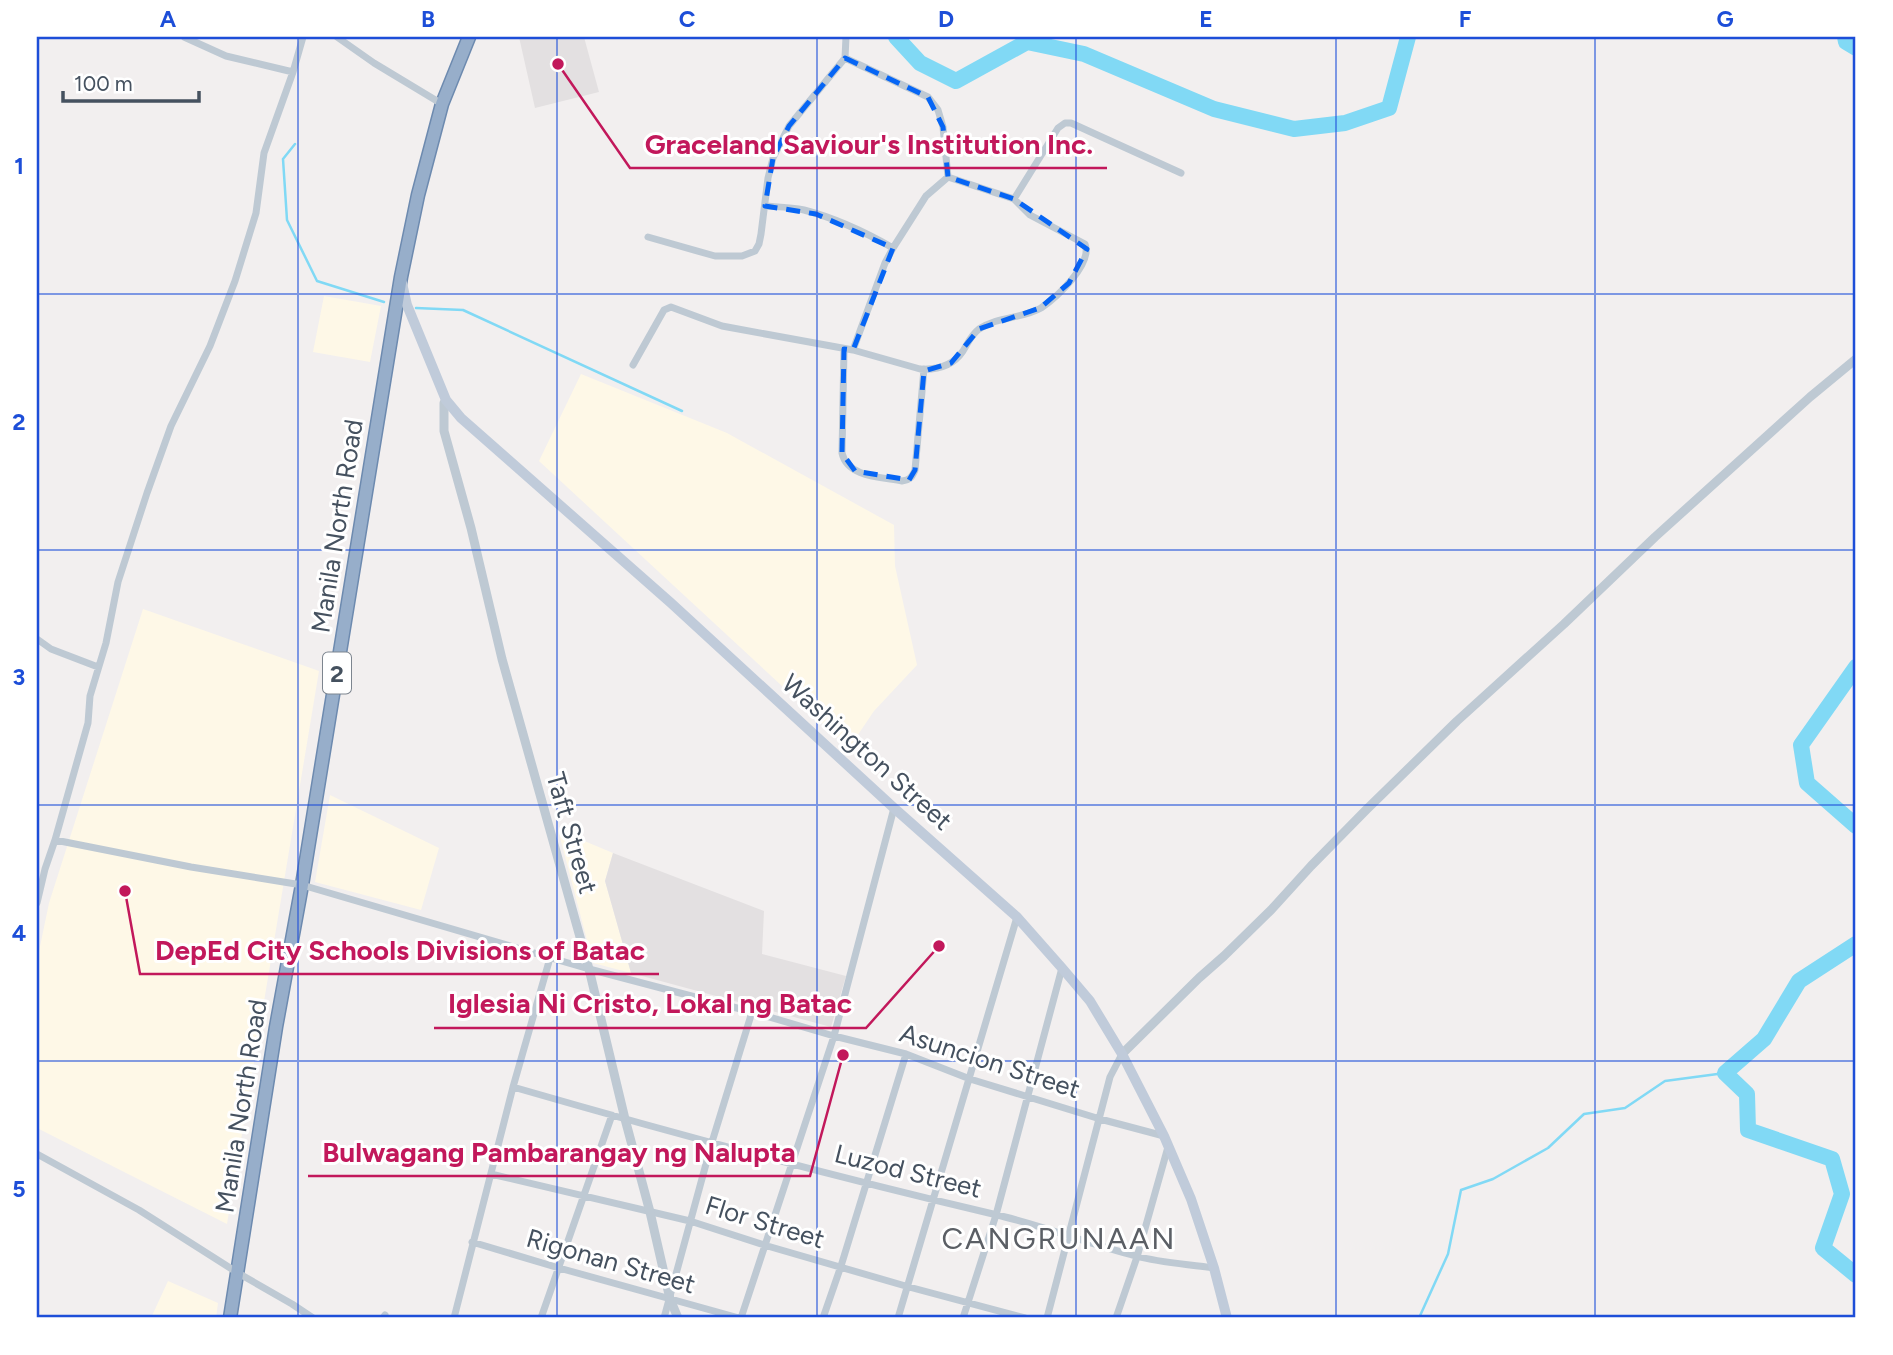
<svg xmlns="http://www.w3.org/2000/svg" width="1893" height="1355" font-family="Figtree,sans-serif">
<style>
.commercial{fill:#fef8e7}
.education{fill:#e3e0e1}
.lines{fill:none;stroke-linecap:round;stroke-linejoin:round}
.stream{stroke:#81d9f5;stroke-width:2.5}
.river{stroke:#81d9f5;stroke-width:16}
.trunk-casing{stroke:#6d8aaf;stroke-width:15}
.minor{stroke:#bec9d3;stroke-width:7}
.tertiary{stroke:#bec9d3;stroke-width:9}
.secondary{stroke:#c0cbda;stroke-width:10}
.trunk{stroke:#97aeca;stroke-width:12}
.marked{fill:none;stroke:#0665f5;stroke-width:5;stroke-dasharray:14 9;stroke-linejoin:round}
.grid{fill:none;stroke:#1d4ed8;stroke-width:2;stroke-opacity:0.55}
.labels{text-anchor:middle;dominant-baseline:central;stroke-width:6;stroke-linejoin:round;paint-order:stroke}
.shield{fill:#fff;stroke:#7d858f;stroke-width:2}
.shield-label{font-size:24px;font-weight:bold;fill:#45515f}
.street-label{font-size:26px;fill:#45515f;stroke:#fff}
.quarter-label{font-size:30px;letter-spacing:2px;fill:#5b5f65;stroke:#fff}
.leader{fill:none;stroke:#c2185b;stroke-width:2.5}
.callout-dot{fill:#c2185b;stroke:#fff;stroke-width:2.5}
.callout-label{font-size:28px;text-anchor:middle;font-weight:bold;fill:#c2185b;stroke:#fff;stroke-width:6;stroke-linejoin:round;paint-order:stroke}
.neatline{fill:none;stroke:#1d4ed8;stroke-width:2.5}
.grid-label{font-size:23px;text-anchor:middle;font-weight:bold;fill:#1d4ed8}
</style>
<rect width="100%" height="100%" fill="#f2efef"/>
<path class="commercial" d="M324 296 381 306 370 362 313 352Z
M581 374 727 433 894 525 895 566 917 665 874 711 849 748 539 461Z
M143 609 319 671 227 1224 37 1128V961L49 903Z
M330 795 439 848 421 910 315 882Z
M558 830 613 853 605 881 631 973 593 963Z
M168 1281 218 1303 216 1318H151Z"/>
<path class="education" d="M519 37H584L599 92 535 108Z
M613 853 764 911 762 954 846 976 831 1027 631 973 605 881Z"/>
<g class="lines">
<path class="stream" d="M295 144 283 159 287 220 317 281 384 302
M416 308 463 310 682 411
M1419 1318 1448 1254 1461 1190 1493 1179 1548 1148 1584 1114 1625 1108 1665 1081 1725 1073"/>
<path class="river" d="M896 37 920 63 956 81 1027 42 1084 54 1214 109 1294 129 1345 123 1389 108 1408 37
M1845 37 1846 42 1856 48
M1856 667 1801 745 1807 783 1856 826
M1856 944 1799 981 1764 1039 1725 1073 1747 1094 1748 1130 1832 1159 1842 1194 1823 1248 1856 1275"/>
<g class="trunk-casing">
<path id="trunk" d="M230 1318 276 1027 302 885 401 277 418 195 442 104 469 37"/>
</g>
<path class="minor" d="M184 37 226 56 293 72
M337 37 374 63 442 104
M1014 199 1058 128 1065 123H1071L1181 173
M765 206C778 207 791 207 804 210 835 218 865 232 893 248
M648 237 715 256H742L755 251 759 244 761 234 768 178 773 158 789 126 845 58 846 37
M844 349 842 453C847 477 881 477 902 481 910 480 912 477 915 470L924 369
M853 350 885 263 893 248 926 196 948 177
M633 365 664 310 671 307 722 326 853 350 920 369C937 370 953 366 963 351 968 343 971 335 979 329 998 316 1022 319 1041 308 1056 298 1093 264 1085 244L1030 215 1014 199 948 177 943 127 938 110 928 97 845 58
M37 639 51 649 98 667
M55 840 88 723 90 696 106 643 118 582 147 493 171 426 210 346 235 281 256 213 264 153 293 72 303 37
M37 903 45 869 55 840 191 867 302 885 589 969 752 1012 834 1036 906 1054 970 1079 1100 1119 1164 1136
M513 1087C672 1133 832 1176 993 1214 1042 1225 1088 1244 1136 1256 1161 1263 1188 1264 1214 1268
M37 1154 139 1210 238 1273 292 1304 313 1318
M491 1174 690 1221 764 1245 909 1287 1025 1318
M472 1242 559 1268 739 1318
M383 1318 385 1315
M454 1318 513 1087 550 958
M541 1318 612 1115
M664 1318 712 1142 752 1012
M741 1318 834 1036 894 808
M823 1318 841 1266 906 1054
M898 1318 1017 917
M963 1318 996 1215 1062 968
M1047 1318 1110 1077 1122 1054
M1116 1318 1137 1257 1168 1147"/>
<path class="tertiary" d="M446 400 444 403V431L471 528 502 659 589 969 625 1119 650 1212 670 1299 678 1318
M1122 1054 1199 978 1224 956 1271 910 1311 866 1367 809 1457 721 1564 624 1655 537 1810 397 1856 359"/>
<path class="secondary" d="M402 283 407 305 446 400 461 418 671 603 894 808 1017 917 1062 968 1090 1001 1122 1054 1164 1136 1191 1199 1214 1268 1227 1318"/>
<use href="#trunk" class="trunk"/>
</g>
<path class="marked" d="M845 58 928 97 943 127 948 177 1014 199 1087 249 1069 283 1040 308 979 329 951 363 924 371 915 470 909 480 855 471 842 453 844 349 853 350 893 248 816 214 765 206 773 158 789 126Z"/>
<path class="grid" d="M298 37V1318M557 37V1318M817 37V1318M1076 37V1318M1336 37V1318M1595 37V1318M37 294H1856M37 550H1856M37 805H1856M37 1061H1856"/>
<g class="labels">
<rect class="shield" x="323" y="652.5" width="28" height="41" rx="5"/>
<g class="shield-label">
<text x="337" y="673">2</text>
</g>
<g class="street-label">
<text transform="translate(337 526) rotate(-81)">Manila North Road</text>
<text transform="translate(867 752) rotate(42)">Washington Street</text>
<text transform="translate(572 833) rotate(74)">Taft Street</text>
<text transform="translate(990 1061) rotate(18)">Asuncion Street</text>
<text transform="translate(241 1106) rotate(-81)">Manila North Road</text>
<text transform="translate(908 1171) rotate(14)">Luzod Street</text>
<text transform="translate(765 1222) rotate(17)">Flor Street</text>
<text transform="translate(611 1261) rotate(16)">Rigonan Street</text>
</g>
<g class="quarter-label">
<text x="1059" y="1238">CANGRUNAAN</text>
</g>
</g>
<path class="leader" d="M558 64L630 168H1107M125 891L140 974H659M939 946L866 1028H434M843 1055L810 1176H308"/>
<g class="callout-dot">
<circle cx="558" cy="64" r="7"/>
<circle cx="125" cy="891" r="7"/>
<circle cx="939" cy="946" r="7"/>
<circle cx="843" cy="1055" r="7"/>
</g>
<g class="callout-label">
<text x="869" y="154">Graceland Saviour's Institution Inc.</text>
<text x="400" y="960">DepEd City Schools Divisions of Batac</text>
<text x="650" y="1013">Iglesia Ni Cristo, Lokal ng Batac</text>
<text x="559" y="1162">Bulwagang Pambarangay ng Nalupta</text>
</g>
<rect width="1893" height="1355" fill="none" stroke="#ffffff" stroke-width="77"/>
<path d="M63 91v10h136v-10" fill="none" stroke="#45515f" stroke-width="3.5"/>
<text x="74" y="91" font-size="21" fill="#45515f" stroke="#ffffff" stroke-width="5" paint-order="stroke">100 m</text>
<rect x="38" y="38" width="1816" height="1278" class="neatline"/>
<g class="grid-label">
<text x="168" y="27">A</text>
<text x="428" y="27">B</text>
<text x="687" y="27">C</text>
<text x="946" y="27">D</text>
<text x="1206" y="27">E</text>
<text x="1465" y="27">F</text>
<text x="1725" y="27">G</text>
<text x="19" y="174">1</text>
<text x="19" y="430">2</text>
<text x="19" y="685">3</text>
<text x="19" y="941">4</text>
<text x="19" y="1197">5</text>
</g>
</svg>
